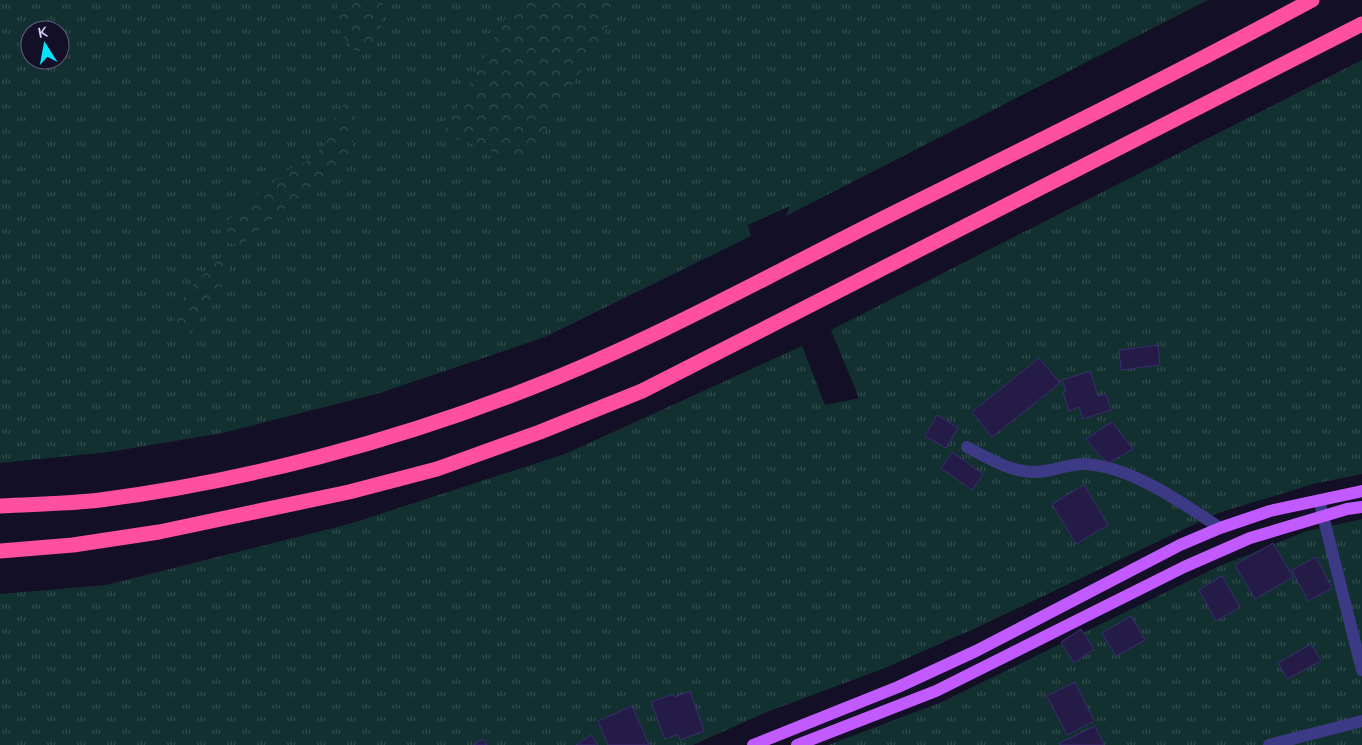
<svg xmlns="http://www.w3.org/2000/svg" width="1362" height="745" font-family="Mulish,sans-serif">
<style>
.grass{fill:url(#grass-tufts);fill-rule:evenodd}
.forest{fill:url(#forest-crowns)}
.building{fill:#241b47;stroke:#3b2d73}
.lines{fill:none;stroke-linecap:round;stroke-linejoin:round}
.minor{stroke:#3d3a85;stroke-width:12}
.major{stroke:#c25bff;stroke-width:12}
.highway{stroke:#ff4fa3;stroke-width:15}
</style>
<defs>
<pattern id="grass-tufts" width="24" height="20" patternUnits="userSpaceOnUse" patternTransform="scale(1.25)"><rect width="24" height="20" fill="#12302f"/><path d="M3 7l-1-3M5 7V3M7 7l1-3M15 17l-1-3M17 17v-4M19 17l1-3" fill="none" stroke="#344d4e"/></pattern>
<pattern id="forest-crowns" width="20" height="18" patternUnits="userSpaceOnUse" patternTransform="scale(1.25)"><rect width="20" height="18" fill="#12302f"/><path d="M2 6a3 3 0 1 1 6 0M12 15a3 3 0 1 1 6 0" fill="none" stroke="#344d4e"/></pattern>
</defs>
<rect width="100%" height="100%" fill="#130f26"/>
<path class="grass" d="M0 0H1208L786 216 790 206 748 225 751 236 545 337 380 393 223 433 109 452 0 463ZM30 30H60V60H30Z
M1362 60V474L1313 484 1218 513 978 627 885 668 767 712 693 745H0V594L106 585 349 524 565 454 802 346 825 405 859 398 831 330Z
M1362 519V745H828L942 702 1217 567 1307 531Z"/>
<path class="forest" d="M338 0H383L381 32 370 52 355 51 342 35 334 20Z
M515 0H624L525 163 442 134Z
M344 104 354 106 355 126 351 154 241 245 225 242 222 227 251 197 266 189 286 171 305 162 324 147 326 136 335 116Z
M222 255 233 258 224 284 189 336 173 333 175 308 195 284Z"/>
<path class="building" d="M1158 345 1160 365 1121 370 1119 350Z
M1039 358 1060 383 992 437 972 412Z
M1090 371 1098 396 1106 394 1111 410 1083 419 1079 407 1069 411 1063 392 1066 391 1062 380Z
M937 415 958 428 946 448 925 436Z
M1112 422 1133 449 1109 463 1099 455 1086 439Z
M952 452 983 474 972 490 941 468Z
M1084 485 1108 525 1076 544 1052 504Z
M1273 543 1293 577 1255 599 1235 565Z
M1316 557 1332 588 1308 601 1292 570Z
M1222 576 1240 607 1216 621 1199 590Z
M1131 616 1145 640 1116 656 1102 633Z
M1081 629 1094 649 1074 663 1061 642Z
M1311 644 1321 661 1287 679 1278 663Z
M1075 682 1094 721 1067 735 1047 696Z
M690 691 704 731 680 740 678 734 665 739 651 702 673 694 675 697Z
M632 706 649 745H608L598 721Z
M1095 726 1104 745H1060V743Z
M591 735 598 745H576Z
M483 739 487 745H473Z"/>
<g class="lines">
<path class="minor" d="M967 447C992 460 1016 476 1045 471 1058 469 1070 464 1083 464 1129 465 1183 503 1220 528
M1319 500 1362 670
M1269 745 1362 721"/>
<path class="major" d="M753 745 898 687 976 651 1180 545 1220 528 1270 511 1362 491
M797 745 936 691 1184 567 1250 538 1347 509 1362 507"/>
<path class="highway" d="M0 506C33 504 67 504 100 500 246 481 396 441 533 387 653 340 766 277 880 220 1025 148 1170 77 1312 0
M0 551 73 545 159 532 349 492 437 469 540 432 642 391 1362 24"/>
</g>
<g transform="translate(45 45) rotate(349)"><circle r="24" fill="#130f26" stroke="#625e7d"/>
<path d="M0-4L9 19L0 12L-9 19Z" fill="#00e5ff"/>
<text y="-8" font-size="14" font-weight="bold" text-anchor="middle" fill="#d9d4ff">K</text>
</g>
</svg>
